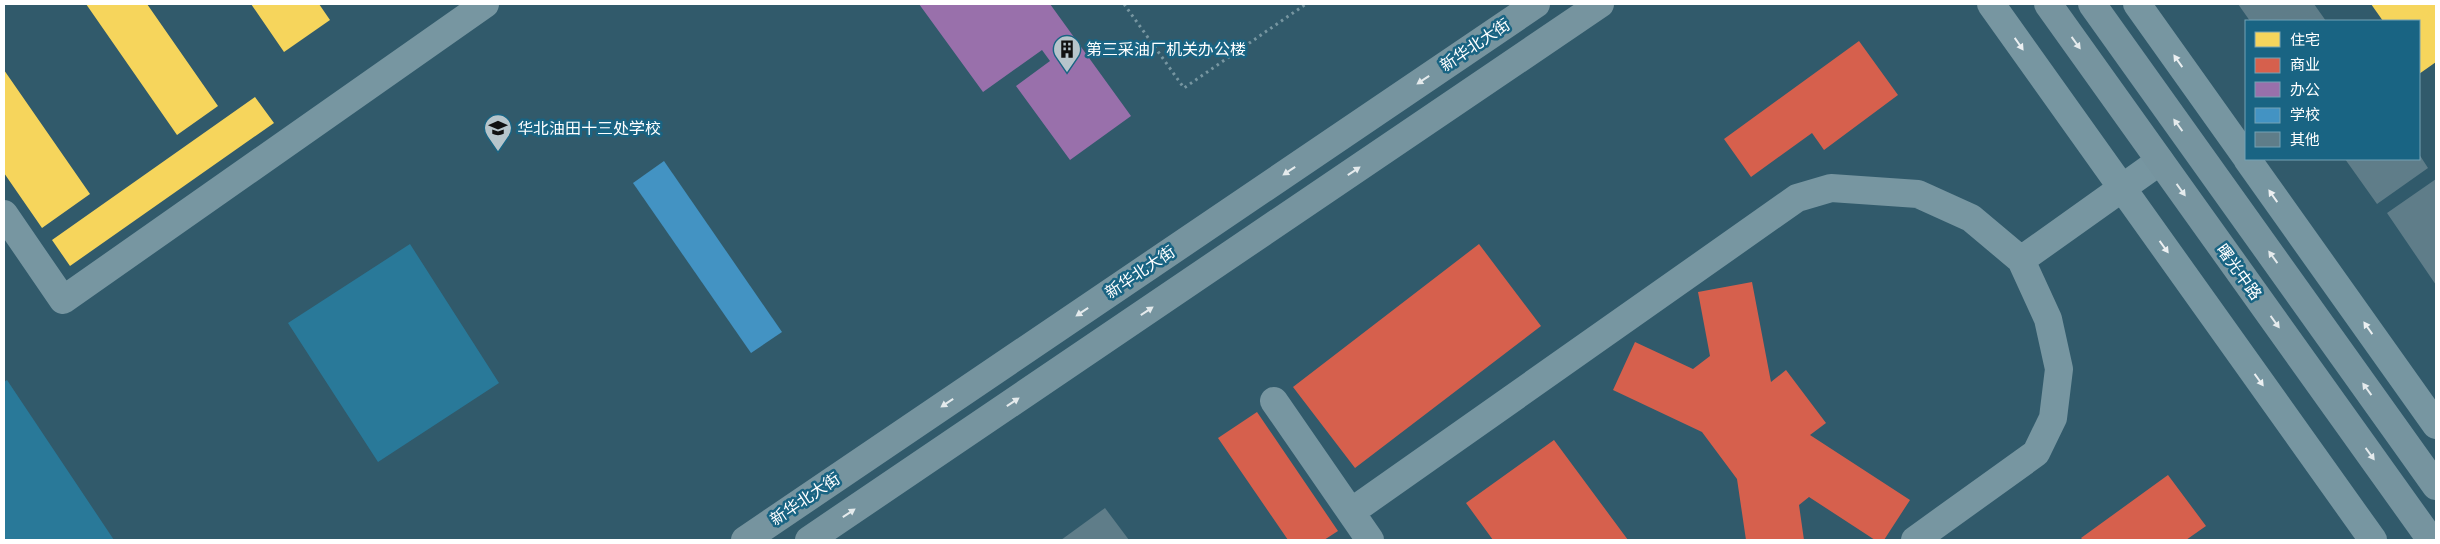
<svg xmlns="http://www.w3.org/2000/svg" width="2440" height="544" font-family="Raleway,'Noto Sans SC',sans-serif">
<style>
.grass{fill:#297999}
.homes{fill:#f6d55c}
.shops{fill:#d6604d}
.offices{fill:#9970ab}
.schools{fill:#4393c3}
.building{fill:#5f7d89}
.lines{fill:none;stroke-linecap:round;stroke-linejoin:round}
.path{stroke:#7796a1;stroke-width:3;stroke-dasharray:2.5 4;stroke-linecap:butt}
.minor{stroke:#7796a1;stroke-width:28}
.major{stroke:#76949f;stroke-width:28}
.oneway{fill:#e4eaec}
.oneway2{fill:#ebeff1}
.labels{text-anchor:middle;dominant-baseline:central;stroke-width:5;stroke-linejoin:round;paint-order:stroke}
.street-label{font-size:16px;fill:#fff;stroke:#196483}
.poi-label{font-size:16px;fill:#fff;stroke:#196483;text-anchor:start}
</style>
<rect width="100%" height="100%" fill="#315a6b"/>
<path class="grass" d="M410 244 499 383 378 462 288 323Z
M7 380 114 540H4V382Z"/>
<path class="homes" d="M86 4H147L218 106 177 135Z
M251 4H319L330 20 284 52Z
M2371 4H2436V62L2419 74V21H2383Z
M4 70 90 194 42 228 4 173Z
M255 97 274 123 70 266 52 240Z"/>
<path class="shops" d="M1859 41 1898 95 1824 150 1812 133 1751 177 1724 139Z
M1479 244 1541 326 1355 468 1293 387Z
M1752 282 1771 382 1786 370 1826 423 1810 435 1910 500 1884 540H1875L1809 497 1799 505 1804 540H1746L1737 479 1702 432 1613 390 1635 342 1693 369 1710 356 1698 292Z
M1257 412 1338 531 1324 540H1288L1218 438Z
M1554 440 1628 540H1493L1466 503Z
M2168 475 2206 526 2186 540H2083L2081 538Z"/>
<path class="offices" d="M919 4H1050L1131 116 1070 160 1016 86 1050 61 1042 50 983 92Z"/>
<path class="schools" d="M664 161 782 332 751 353 633 183Z"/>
<path class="building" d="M2238 4H2314L2326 21H2250Z
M2419 154 2428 168 2377 204 2345 159H2419Z
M2436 179V285L2387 213Z
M1105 508 1129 540H1061Z"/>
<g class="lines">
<path class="path" d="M1124 4 1184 88 1306 4"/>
<path class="minor" d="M1991 4 2373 540
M2137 4 2246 157
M2247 159 2436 425
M4 214 63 300 485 4
M2021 260 2160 161
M1274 401 1370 540
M1351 512 1797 198 1831 188 1918 194 1971 218 2021 260 2048 319 2059 369 2053 418 2036 453 1915 540"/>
<path class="major" d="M2048 4 2431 540
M2092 4 2436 486
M745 540 1536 4
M809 540 1600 4"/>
</g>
<defs><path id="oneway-solid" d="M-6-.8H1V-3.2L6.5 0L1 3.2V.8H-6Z" transform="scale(1.25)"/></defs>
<g class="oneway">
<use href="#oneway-solid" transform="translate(2076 43) rotate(54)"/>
<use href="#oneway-solid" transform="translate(1423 80) rotate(146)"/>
<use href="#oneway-solid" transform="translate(2178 125) rotate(-126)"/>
<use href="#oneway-solid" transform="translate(1289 171) rotate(146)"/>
<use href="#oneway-solid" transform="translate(1354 171) rotate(-34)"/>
<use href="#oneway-solid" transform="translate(2181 190) rotate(54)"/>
<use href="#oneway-solid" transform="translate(2273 257) rotate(-126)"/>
<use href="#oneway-solid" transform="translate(1147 311) rotate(-34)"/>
<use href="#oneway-solid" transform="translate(1082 312) rotate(146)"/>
<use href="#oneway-solid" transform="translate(2275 322) rotate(54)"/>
<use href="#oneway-solid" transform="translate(2367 389) rotate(-126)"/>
<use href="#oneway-solid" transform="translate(1013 402) rotate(-34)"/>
<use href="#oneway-solid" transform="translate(947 403) rotate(146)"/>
<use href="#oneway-solid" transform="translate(2370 454) rotate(54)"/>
<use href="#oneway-solid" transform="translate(849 513) rotate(-34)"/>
</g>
<g class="oneway2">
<use href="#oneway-solid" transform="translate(2019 44) rotate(55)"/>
<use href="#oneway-solid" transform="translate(2178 61) rotate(-125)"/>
<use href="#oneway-solid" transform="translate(2273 196) rotate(-125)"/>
<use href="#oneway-solid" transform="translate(2164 247) rotate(54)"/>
<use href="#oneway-solid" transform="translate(2368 328) rotate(-125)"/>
<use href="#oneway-solid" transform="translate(2259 380) rotate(54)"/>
</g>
<defs>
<g id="building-pin" transform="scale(1.4375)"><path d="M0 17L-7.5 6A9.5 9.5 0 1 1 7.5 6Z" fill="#b7c5cb" stroke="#196483"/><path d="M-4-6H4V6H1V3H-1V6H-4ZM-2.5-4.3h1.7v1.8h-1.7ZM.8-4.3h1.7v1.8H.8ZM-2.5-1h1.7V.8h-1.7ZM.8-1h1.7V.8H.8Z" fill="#111"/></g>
<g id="school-pin" transform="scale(1.4375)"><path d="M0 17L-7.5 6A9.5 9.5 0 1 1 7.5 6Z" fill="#b7c5cb" stroke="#196483"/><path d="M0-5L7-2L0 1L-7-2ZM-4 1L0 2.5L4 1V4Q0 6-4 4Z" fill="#111"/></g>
</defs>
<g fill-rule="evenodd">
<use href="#building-pin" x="1067" y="49"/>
<use href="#school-pin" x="498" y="128"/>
</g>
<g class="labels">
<g class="street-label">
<text transform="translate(1475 45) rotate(-34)">新华北大街</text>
<text transform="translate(1140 272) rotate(-34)">新华北大街</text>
<text transform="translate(2239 272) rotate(54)">曙光中路</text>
<text transform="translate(805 499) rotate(-34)">新华北大街</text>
</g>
<g class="poi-label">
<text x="1086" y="49">第三采油厂机关办公楼</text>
<text x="517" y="128">华北油田十三处学校</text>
</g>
</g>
<rect width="2440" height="544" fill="none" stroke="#ffffff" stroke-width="10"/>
<rect x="2245" y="20" width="175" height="140" fill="#196483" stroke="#75a2b5"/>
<rect x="2255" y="32" width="25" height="15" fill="#f6d55c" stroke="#75a2b5"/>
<text x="2290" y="45" font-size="15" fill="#ffffff">住宅</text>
<rect x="2255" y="58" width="25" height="15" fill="#d6604d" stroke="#75a2b5"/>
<text x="2290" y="70" font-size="15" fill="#ffffff">商业</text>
<rect x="2255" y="82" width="25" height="15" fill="#9970ab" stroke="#75a2b5"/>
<text x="2290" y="95" font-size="15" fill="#ffffff">办公</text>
<rect x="2255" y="108" width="25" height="15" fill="#4393c3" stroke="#75a2b5"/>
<text x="2290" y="120" font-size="15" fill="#ffffff">学校</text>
<rect x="2255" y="132" width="25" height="15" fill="#5f7d89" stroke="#75a2b5"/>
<text x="2290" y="145" font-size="15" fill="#ffffff">其他</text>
</svg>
